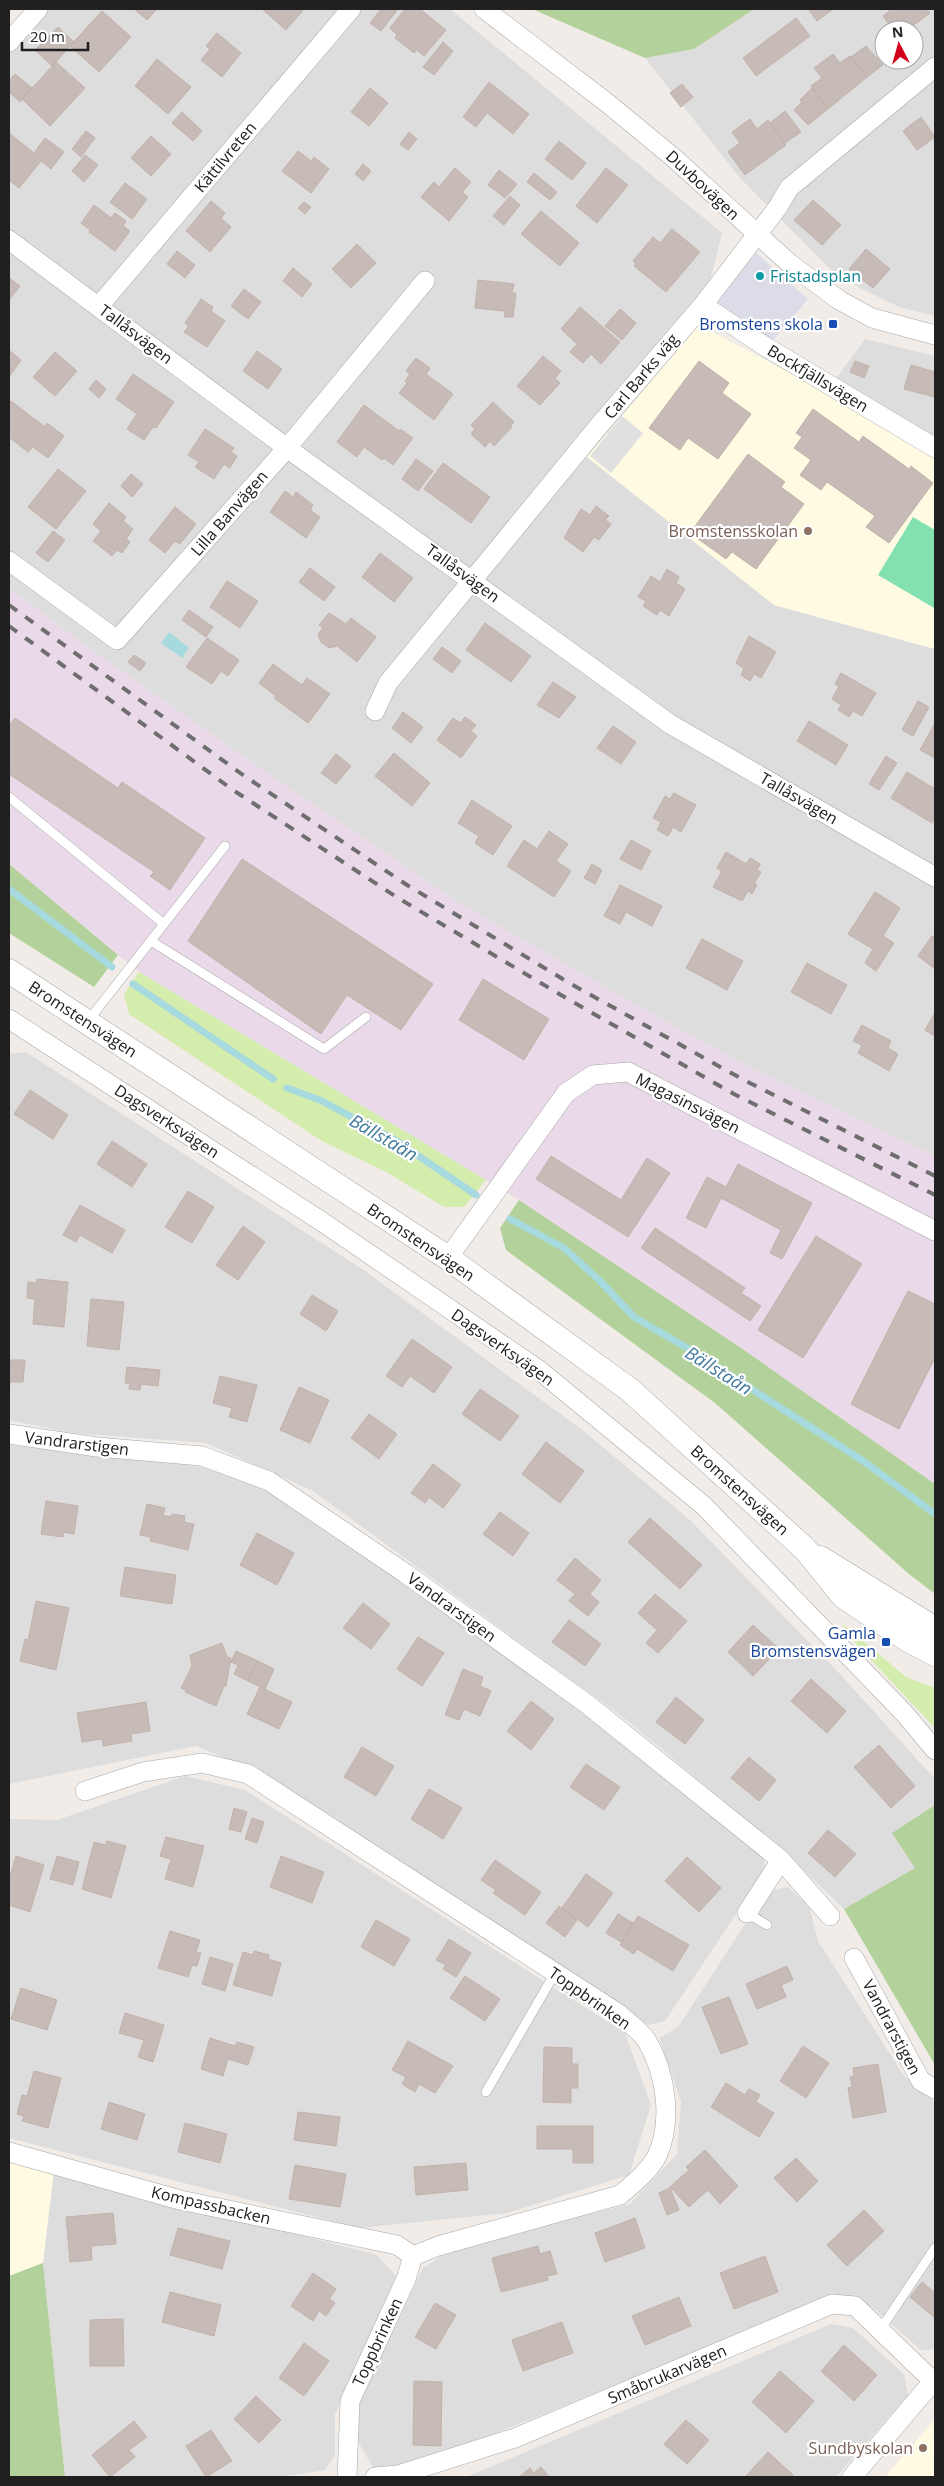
<svg xmlns="http://www.w3.org/2000/svg" width="944" height="2486" font-family="'Open Sans',sans-serif">
<style>
.residential{fill:#deddde;fill-rule:evenodd}
.industrial{fill:#ead9e9}
.education{fill:#fffbe2}
.grass{fill:#d4ecac}
.forest{fill:#b2d19b}
.pitch{fill:#83e1b1}
.parking{fill:#e0e0e0}
.plaza{fill:#dbdce7}
.water{fill:#a7dadf}
.lines{fill:none;stroke-linecap:round;stroke-linejoin:round}
.stream{stroke:#a7dadf;stroke-width:7}
.building{fill:#c6bbb6;stroke:#c3b1a9}
.service-casing{stroke:#a7a7a7;stroke-width:10}
.minor-casing{stroke:#a7a7a7;stroke-width:20}
.tertiary-casing{stroke:#a7a7a7;stroke-width:25}
.service{stroke:#fff;stroke-width:9}
.minor{stroke:#fff;stroke-width:19}
.tertiary{stroke:#fff;stroke-width:24}
.rail{stroke:#6e6e6e;stroke-width:4;stroke-dasharray:10 10;stroke-linecap:butt}
.culture-dot{fill:#0f9aa8;stroke:#fff;stroke-width:2}
.transit-dot{fill:#1a4fb4;stroke:#fff;stroke-width:2}
.education-dot{fill:#8d6e63;stroke:#fff;stroke-width:2}
.labels{text-anchor:middle;dominant-baseline:central;stroke-width:4.5;stroke-linejoin:round;paint-order:stroke}
.street-label{font-size:16px;fill:#202020;stroke:#fff}
.culture-label{font-size:16px;fill:#0d838f;stroke:#fff;text-anchor:start}
.transit-label{font-size:16px;fill:#164399;stroke:#fff;text-anchor:end}
.education-label{font-size:16px;fill:#785e54;stroke:#fff;text-anchor:end}
.water-label{font-size:18px;font-style:italic;fill:#417a9c;stroke:#fff}
</style>
<rect width="100%" height="100%" fill="#f1ece7"/>
<path class="residential" d="M49 9H450L722 233 699 325 587 457 774 605 935 649V1156L747 1066 629 1001 461 904 290 789 87 647 9 588V53Z
M754 9H935V316L899 307 838 277 740 178 645 58 694 49ZM884 30H914V60H884Z
M865 339 935 356V456L826 392Z
M26 1052 365 1271 581 1429 690 1520 839 1673 935 1779V1805L892 1833 916 1868 844 1909 785 1852 629 1722 313 1491 206 1443 72 1433 9 1420V1054Z
M9 1445 206 1467 268 1489 579 1707 765 1858 764 1872 665 2021 648 2025 260 1773 196 1746 9 1784Z
M185 1776 245 1790 625 2033 651 2105 629 2175 507 2213 359 2228 9 2138V1819L57 1820Z
M788 1887 809 1906 818 1941 904 2076 935 2102V2349L921 2350 872 2307 836 2296 417 2465 374 2469 357 2440 358 2404 423 2268 451 2249 630 2204 677 2154 681 2101 659 2038 678 2027 766 1892Z
M9 2159 377 2255 396 2276 335 2414V2455L325 2470 280 2477H65L43 2263 9 2276Z
M831 2324 853 2328 904 2374 908 2395 836 2477H466Z"/>
<path class="industrial" d="M9 588 87 647 290 789 461 904 629 1001 747 1066 935 1156V1484L744 1350 519 1200 139 972 9 864Z"/>
<path class="education" d="M699 325 826 392 935 454V649L774 605 587 457Z
M9 2159 54 2170 43 2263 9 2276Z
M935 2419V2477H885Z"/>
<path class="grass" d="M139 972 486 1180 464 1207H444L388 1173 322 1141 129 1014 124 994Z
M843 1624 906 1677 935 1688V1728L844 1631Z"/>
<path class="forest" d="M532 9H754L694 49 645 58Z
M9 864 118 955 94 987 9 933Z
M519 1200 744 1350 935 1484V1594L909 1574 715 1403 506 1250 500 1228Z
M935 1805V2065L844 1909 915 1868 892 1833Z
M43 2263 65 2477H9V2276Z"/>
<path class="pitch" d="M913 517 935 530 934 608 878 575Z"/>
<path class="parking" d="M622 416 643 433 611 473 590 456Z"/>
<path class="plaza" d="M756 253 808 299 773 340 716 303Z"/>
<path class="water" d="M169 632 189 648 182 658 161 643Z"/>
<g class="lines">
<path class="stream" d="M9 889 112 967
M133 984 273 1079
M287 1088 320 1100 395 1140 476 1195
M510 1219 564 1248 599 1280 634 1317 699 1355 863 1461 935 1514"/>
</g>
<path class="building" d="M134 9H157L147 20Z
M262 9H304L286 30Z
M381 9H398L381 31 370 23Z
M405 9H420L446 30 424 56 417 50 414 53 395 38 397 35 390 28Z
M808 9H833L817 21Z
M892 9H927L930 13 907 30H893L883 16Z
M102 11 131 37 99 72 70 46Z
M796 18 810 36 756 76 743 58Z
M58 27 74 42 52 66 35 50Z
M217 33 241 53 222 77 201 60 210 49 206 46Z
M443 42 453 51 434 75 423 67Z
M866 46 883 65 867 77 851 57Z
M833 54 840 63 850 56 867 77 828 109 811 86 822 78 814 68Z
M157 59 191 87 168 114 135 86Z
M56 62 85 88 50 126 22 99Z
M15 74 32 88 20 102 9 92V81Z
M489 82 529 114 513 134 487 113 476 127 463 117Z
M682 84 693 97 681 107 670 93Z
M370 88 388 103 369 126 351 112Z
M812 88 828 109 808 125 794 110 802 102 800 100Z
M785 111 801 132 785 143 770 123Z
M182 112 202 131 193 141 172 123Z
M921 117 935 137 917 150 903 131Z
M750 119 757 129 768 120 786 145 745 175 728 152 740 143 732 132Z
M86 131 95 138 81 157 72 149Z
M409 132 417 139 408 150 400 144Z
M9 133 34 153 45 138 64 152 51 169 41 161 19 188 9 180Z
M151 136 171 154 151 176 131 158Z
M559 141 586 163 572 180 545 159Z
M298 151 311 161 314 157 329 169 311 193 282 171Z
M85 155 98 165 84 182 72 171Z
M363 164 371 171 363 181 355 174Z
M455 168 471 182 462 192 468 197 449 221 421 197 434 182 439 187Z
M606 168 628 185 597 223 576 206Z
M499 170 517 184 505 198 488 185Z
M534 173 557 192 550 200 527 182Z
M125 183 147 199 132 219 110 202Z
M510 196 520 205 504 225 493 216Z
M813 200 841 225 822 245 794 220Z
M211 201 225 213 221 218 231 227 210 252 186 231Z
M304 202 311 207 305 214 298 208Z
M94 205 111 218 115 213 126 221 123 226 130 231 115 251 89 232 90 230 81 223Z
M541 211 579 243 560 266 521 234Z
M672 229 700 252 666 292 634 266 636 264 633 261 653 237 660 243Z
M357 244 376 263 351 288 332 269Z
M866 249 890 269 873 288 849 269Z
M177 251 195 265 185 278 167 264Z
M293 268 312 284 302 297 283 281Z
M9 278 20 286 9 300Z
M478 280 514 284 512 293H516L513 317H504L505 311 475 308Z
M244 289 261 302 248 319 231 306Z
M201 299 213 307 211 311 225 321 207 347 184 332 189 326 185 323Z
M580 307 620 342 601 364 591 354 583 363 570 352 577 344 561 329Z
M620 309 636 323 622 340 605 326Z
M10 351 21 360 9 377V352Z
M257 351 282 369 268 389 243 371Z
M55 352 77 371 55 396 33 377Z
M543 356 561 371 555 378 560 383 540 405 517 386Z
M416 358 430 368 426 374 453 394 434 420 399 393 407 383 405 381 410 374 406 371Z
M699 361 729 383 722 393 751 414 718 459 688 438 680 450 649 428Z
M855 361 869 366 864 378 850 372Z
M911 365 935 372V397L904 389Z
M133 374 174 402 156 428 153 427 144 440 127 429 137 414 116 399Z
M96 380 106 389 99 398 89 389Z
M11 401 45 427 47 423 64 436 48 458 33 447 28 452 9 437V403Z
M493 402 514 422 510 426 512 427 494 446 490 441 485 447 471 434 475 429 471 425Z
M364 405 399 431 400 429 413 438 393 465 384 458 382 460 364 447 357 457 337 442Z
M813 409 859 442 863 436 909 469 911 466 933 483 889 543 866 527 875 516 827 482 821 490 800 475 811 460 794 448 802 437 796 433Z
M205 429 234 448 231 452 237 456 230 468 224 464 214 479 195 467 199 462 188 455Z
M748 454 785 482 781 487 804 504 756 569 732 552 726 559 690 533Z
M416 459 433 471 418 491 402 479Z
M443 463 490 497 471 523 424 489Z
M58 469 86 491 56 529 28 507Z
M131 474 143 484 132 497 121 486Z
M285 491 293 497 296 492 313 505 310 510 320 517 306 538 270 512Z
M109 503 126 517 123 521 133 529 126 539 130 542 122 553 117 550 112 556 93 541 101 531 93 524Z
M596 506 609 516 605 520 611 524 599 540 594 537 583 552 564 538 581 509 590 515Z
M175 507 196 524 180 544 175 541 165 553 149 540Z
M53 531 65 540 48 562 36 553Z
M380 553 413 578 394 602 362 577Z
M310 568 335 587 324 601 299 582Z
M667 569 679 577 676 583 685 589 669 616 660 610 657 615 643 606 646 601 638 597 651 576 660 582Z
M227 581 258 601 240 628 210 607Z
M189 610 213 627 206 637 182 620Z
M329 613 346 624 351 618 376 637 357 662 337 646 329 648 321 642 318 634 323 628 319 625Z
M485 623 531 656 511 682 466 650Z
M749 636 776 652 761 678 754 674 750 681 741 675 744 668 736 663Z
M207 638 239 660 228 676 221 671 212 684 186 667Z
M442 647 461 661 452 673 433 659Z
M134 655 146 663 140 671 128 662Z
M273 664 302 685 307 678 330 694 308 723 274 698 276 696 259 683Z
M841 673 876 693 862 716 853 711 849 717 838 710 841 705 832 699 839 686 835 684Z
M553 682 576 697 559 718 537 705Z
M918 701 929 707 913 736 902 730Z
M403 712 423 727 411 743 392 728Z
M465 717 476 725 471 731 477 736 461 758 437 740 453 718 460 723Z
M15 718 118 788 122 782 205 838 170 890 150 876 154 872 9 774V726Z
M809 721 848 745 836 765 797 741Z
M935 723V758L920 750Z
M613 726 636 742 621 764 597 748Z
M394 753 430 783 412 806 375 776Z
M336 754 351 766 336 784 321 773Z
M886 756 897 763 879 790 869 784Z
M907 772 935 789V817L932 823 891 798Z
M674 793 696 805 681 832 673 827 668 836 657 830 661 822 653 818 665 796 670 799Z
M472 800 512 826 493 855 475 843 479 836 458 823Z
M549 831 568 844 556 861 571 871 554 897 507 866 524 840 537 849Z
M631 840 651 851 641 870 620 859Z
M726 852 746 864 750 858 760 864 757 870 761 872 754 884 757 885 752 894 748 891 742 901 713 887 722 871 717 868Z
M242 859 433 984 401 1030 347 995 321 1034 188 941Z
M592 864 602 870 595 884 584 878Z
M620 885 662 906 652 926 626 912 620 924 604 916Z
M875 892 900 908 883 936 894 943 876 971 865 963 873 949 848 934Z
M932 936 935 938V969L918 956Z
M702 939 743 961 727 990 686 968Z
M807 963 847 985 831 1014 791 992Z
M483 979 549 1019 524 1060 459 1020Z
M935 1013V1036L925 1030Z
M862 1025 891 1041 888 1048 898 1054 889 1071 858 1053 862 1045 853 1041Z
M30 1090 68 1115 53 1139 14 1114Z
M112 1141 147 1164 132 1187 97 1164Z
M551 1156 621 1200 647 1158 670 1173 628 1237 536 1179Z
M738 1164 812 1203 782 1259 770 1253 781 1230 721 1198 706 1228 686 1218 707 1177 726 1187Z
M188 1191 214 1207 192 1243 165 1227Z
M80 1205 125 1230 112 1253 80 1235 76 1242 63 1235Z
M243 1226 265 1242 238 1280 216 1265Z
M655 1228 745 1288 741 1293 761 1306 750 1321 641 1248Z
M816 1236 862 1264 803 1358 758 1330Z
M37 1279 68 1282 64 1327 33 1324 35 1299 27 1298 28 1282 37 1283Z
M908 1291 935 1304V1358L899 1429 851 1404Z
M312 1295 338 1311 326 1331 300 1314Z
M91 1299 124 1302 119 1350 87 1346Z
M412 1339 452 1367 434 1393 410 1376 402 1387 386 1376Z
M9 1360H25L23 1382H10L9 1393Z
M127 1367 160 1370 158 1386 141 1384 140 1390 129 1389 130 1384 125 1383Z
M220 1376 257 1385 247 1422 229 1417 232 1408 213 1403Z
M299 1387 329 1400 310 1443 280 1430Z
M480 1389 519 1416 500 1441 462 1414Z
M369 1414 397 1434 379 1459 351 1438Z
M546 1442 584 1471 560 1503 522 1474Z
M433 1464 461 1485 443 1508 429 1497 425 1503 411 1493Z
M46 1501 78 1506 74 1534 64 1532 63 1537 41 1534Z
M147 1504 165 1508 163 1515 171 1517 172 1514 185 1516 184 1522 194 1524 188 1550 150 1541 151 1537 140 1535Z
M500 1512 529 1533 513 1556 483 1534Z
M650 1518 702 1565 680 1589 628 1542Z
M257 1533 294 1553 277 1585 240 1565Z
M575 1558 601 1580 590 1594 599 1602 588 1616 569 1601 575 1594 557 1580Z
M125 1567 176 1575 172 1604 120 1596Z
M655 1594 687 1621 658 1653 646 1643 657 1630 638 1613Z
M36 1601 69 1608 56 1670 20 1661 25 1639 28 1640Z
M363 1603 390 1624 371 1649 343 1628Z
M569 1620 601 1644 585 1666 552 1642Z
M753 1625 779 1649 753 1676 728 1652Z
M418 1637 444 1653 422 1686 397 1669Z
M222 1643 227 1657 231 1658 226 1686H224L216 1706 185 1692 186 1690 181 1688 192 1666 190 1655Z
M236 1651 258 1661 248 1681 234 1674 238 1665 231 1662Z
M258 1661 274 1669 265 1689 248 1681Z
M463 1669 483 1677 480 1686 491 1691 480 1716 464 1709 459 1720 445 1715Z
M811 1679 846 1711 827 1733 791 1701Z
M260 1687 292 1702 279 1729 247 1714Z
M676 1697 704 1720 685 1744 656 1722Z
M531 1701 554 1719 531 1750 507 1731Z
M146 1702 150 1731 131 1734 132 1741 103 1746 102 1739 82 1742 77 1713Z
M879 1745 915 1786 891 1808 854 1767Z
M362 1747 394 1766 376 1796 344 1777Z
M749 1757 776 1780 759 1801 731 1778Z
M586 1764 620 1787 604 1810 570 1787Z
M429 1789 462 1808 443 1839 411 1819Z
M234 1808 247 1812 241 1832 229 1829Z
M252 1818 264 1822 257 1843 245 1839Z
M828 1830 856 1854 835 1877 808 1853Z
M166 1837 204 1846 193 1887 165 1879 171 1859 160 1856Z
M107 1841 126 1846 111 1898 82 1889 94 1842 105 1845Z
M16 1856 44 1865 30 1912 9 1905V1880Z
M57 1856 79 1862 73 1885 50 1879Z
M281 1856 324 1872 312 1903 270 1887Z
M687 1857 721 1888 699 1912 665 1881Z
M495 1860 541 1892 525 1915 493 1893 496 1890 481 1880Z
M586 1874 613 1893 588 1927 562 1908Z
M559 1906 577 1920 565 1937 546 1923Z
M618 1914 633 1923 621 1942 606 1933Z
M638 1916 689 1945 673 1971 637 1949 634 1954 620 1945Z
M376 1920 410 1939 394 1966 361 1947Z
M170 1931 200 1940 196 1952 201 1953 197 1966 192 1965 188 1977 158 1968Z
M449 1939 471 1953 456 1977 443 1969 446 1965 436 1960Z
M254 1951 269 1955 268 1959 281 1963 272 1996 233 1985 243 1952 253 1955Z
M210 1957 233 1964 225 1991 202 1984Z
M787 1966 793 1980 781 1985 786 1997 757 2009 746 1984Z
M465 1976 500 1999 485 2021 450 1998Z
M21 1988 57 2000 47 2030 11 2019Z
M729 1997 748 2044 721 2054 702 2007Z
M125 2013 164 2025 153 2062 138 2057 144 2040 119 2033Z
M210 2038 235 2046 237 2042 254 2047 248 2065 228 2059 223 2076 201 2069Z
M408 2041 453 2066 435 2093 419 2084 415 2092 402 2084 406 2077 392 2070Z
M803 2046 829 2063 806 2098 780 2081Z
M544 2047 572 2048V2064H578V2088H571V2103L543 2102Z
M878 2064 886 2112 853 2118 848 2088 852 2087 850 2077 854 2076 853 2068Z
M34 2071 61 2078 48 2128 22 2121 24 2116 17 2114 22 2095 27 2096Z
M726 2083 745 2095 749 2089 760 2095 756 2102 774 2113 759 2137 711 2107Z
M109 2102 145 2114 137 2140 101 2129Z
M298 2112 340 2117 336 2146 294 2140Z
M185 2123 227 2134 220 2163 178 2152Z
M537 2126H593V2163H573V2149H537Z
M705 2150 738 2186 720 2204 708 2190 689 2207 670 2187 689 2170 686 2167Z
M796 2158 818 2181 797 2202 774 2178Z
M466 2163 468 2190 416 2195 414 2167Z
M295 2165 346 2174 340 2207 289 2199Z
M670 2188 679 2210 667 2215 659 2193Z
M864 2210 884 2231 847 2266 827 2245Z
M113 2213 116 2244 91 2246 92 2260 70 2262 66 2217Z
M635 2218 645 2248 605 2262 595 2233Z
M178 2228 230 2241 222 2269 170 2255Z
M538 2246 540 2254 550 2251 557 2274 547 2276 548 2280 501 2292 492 2258Z
M765 2256 778 2292 734 2309 720 2273Z
M313 2273 336 2289 329 2299 335 2303 326 2316 319 2311 313 2321 291 2306Z
M922 2282 935 2293V2318L910 2297Z
M170 2292 221 2305 214 2336 162 2322Z
M679 2297 691 2326 645 2345 632 2316Z
M435 2303 456 2315 436 2349 415 2337Z
M123 2319 124 2366H90V2320Z
M562 2322 573 2353 523 2371 512 2340Z
M304 2343 329 2361 304 2396 279 2378Z
M844 2345 877 2375 854 2401 821 2371Z
M780 2371 814 2401 786 2433 752 2402Z
M414 2381 442 2382 441 2446 413 2445Z
M256 2396 281 2420 259 2443 234 2419Z
M686 2420 709 2440 687 2464 664 2444Z
M134 2421 147 2437 129 2450 135 2457 110 2477 92 2455Z
M211 2430 232 2461 206 2477 186 2446Z
M768 2452 793 2475 791 2477H745Z
M541 2467 549 2477H519L530 2468 534 2473Z"/>
<g class="lines">
<g class="service-casing">
<path id="service" d="M9 797 164 924
M151 941 324 1049 366 1017
M88 1021 225 846
M747 1913 767 1925
M486 2092 555 1973
M880 2330 935 2248"/>
</g>
<g class="minor-casing">
<path id="minor" d="M484 9 606 102 674 158 789 263 839 300 872 318 935 335
M9 42 38 9
M9 240 287 448 670 724 935 877
M703 305 766 347 935 448
M99 306 351 9
M9 561 117 640 287 448 425 281
M375 711 388 683 597 428 703 305 778 207 789 188 935 67
M9 1019 324 1223 539 1370 703 1505 904 1713 935 1750
M448 1258 566 1093 593 1075 628 1072 935 1231
M9 1434 97 1447 202 1456 269 1481 405 1573 587 1704 781 1860 830 1916
M85 1791 143 1772 202 1763 248 1774 619 2014C627 2022 641 2031 647 2041 666 2074 673 2121 657 2156 649 2171 633 2184 620 2195L438 2246 413 2256 406 2279 350 2401 347 2477
M747 1913 781 1860
M854 1958 921 2081 935 2089
M9 2152 180 2200 397 2245 413 2256
M375 2477 398 2475 515 2438 832 2304 855 2306 935 2383
M852 2477 935 2379"/>
</g>
<g class="tertiary-casing">
<path id="tertiary" d="M9 971 448 1258 630 1390 805 1549 843 1596 908 1640 935 1654
M820 1558 935 1629"/>
</g>
<use href="#service" class="service"/>
<use href="#minor" class="minor"/>
<use href="#tertiary" class="tertiary"/>
<path class="rail" d="M9 605 243 775 407 885 571 984 742 1079 935 1176
M9 626 233 790 398 898 566 998 734 1094 935 1195"/>
</g>
<circle class="culture-dot" cx="760" cy="276" r="5"/>
<g class="transit-dot">
<rect x="828" y="319" width="10" height="10" rx="2.5"/>
<rect x="881" y="1637" width="10" height="10" rx="2.5"/>
</g>
<g class="education-dot">
<circle cx="808" cy="531" r="5"/>
<circle cx="923" cy="2448" r="5"/>
</g>
<g class="labels">
<g class="street-label">
<text transform="translate(225 157) rotate(-50)">Kättilvreten</text>
<text transform="translate(703 185) rotate(43)">Duvbovägen</text>
<text transform="translate(136 334) rotate(37)">Tallåsvägen</text>
<text transform="translate(641 376) rotate(-50)">Carl Barks väg</text>
<text transform="translate(818 378) rotate(31)">Bockfjällsvägen</text>
<text transform="translate(229 513) rotate(-49)">Lilla Banvägen</text>
<text transform="translate(463 573) rotate(36)">Tallåsvägen</text>
<text transform="translate(799 798) rotate(30)">Tallåsvägen</text>
<text transform="translate(83 1019) rotate(33)">Bromstensvägen</text>
<text transform="translate(688 1103) rotate(27)">Magasinsvägen</text>
<text transform="translate(167 1121) rotate(33)">Dagsverksvägen</text>
<text transform="translate(421 1242) rotate(34)">Bromstensvägen</text>
<text transform="translate(503 1347) rotate(35)">Dagsverksvägen</text>
<text transform="translate(77 1443) rotate(7)">Vandrarstigen</text>
<text transform="translate(740 1490) rotate(42)">Bromstensvägen</text>
<text transform="translate(452 1607) rotate(36)">Vandrarstigen</text>
<text transform="translate(590 1998) rotate(35)">Toppbrinken</text>
<text transform="translate(892 2027) rotate(62)">Vandrarstigen</text>
<text transform="translate(211 2205) rotate(13)">Kompassbacken</text>
<text transform="translate(377 2342) rotate(-65)">Toppbrinken</text>
<text transform="translate(667 2374) rotate(-23)">Småbrukarvägen</text>
</g>
<g class="culture-label">
<text x="770" y="276">Fristadsplan</text>
</g>
<g class="transit-label">
<text x="823" y="324">Bromstens skola</text>
<text x="876" y="1633">Gamla<tspan x="876" dy="18">Bromstensvägen</tspan></text>
</g>
<g class="education-label">
<text x="798" y="531">Bromstensskolan</text>
<text x="913" y="2448">Sundbyskolan</text>
</g>
<g class="water-label">
<text transform="translate(384 1137) rotate(30)">Bällstaån</text>
<text transform="translate(719 1370) rotate(32)">Bällstaån</text>
</g>
</g>
<rect width="944" height="2486" fill="none" stroke="#202020" stroke-width="20"/>
<g transform="translate(899 45) rotate(354)"><circle r="24" fill="#ffffff" stroke="#a6a6a6"/>
<path d="M0-4L9 19L0 12L-9 19Z" fill="#d1001b"/>
<text y="-8" font-size="14" font-weight="bold" text-anchor="middle" fill="#202020">N</text>
</g>
<path d="M22 42v8h66v-8" fill="none" stroke="#202020" stroke-width="2.5"/>
<text x="30" y="42" font-size="15" fill="#202020" stroke="#ffffff" stroke-width="4" paint-order="stroke">20 m</text>
</svg>
